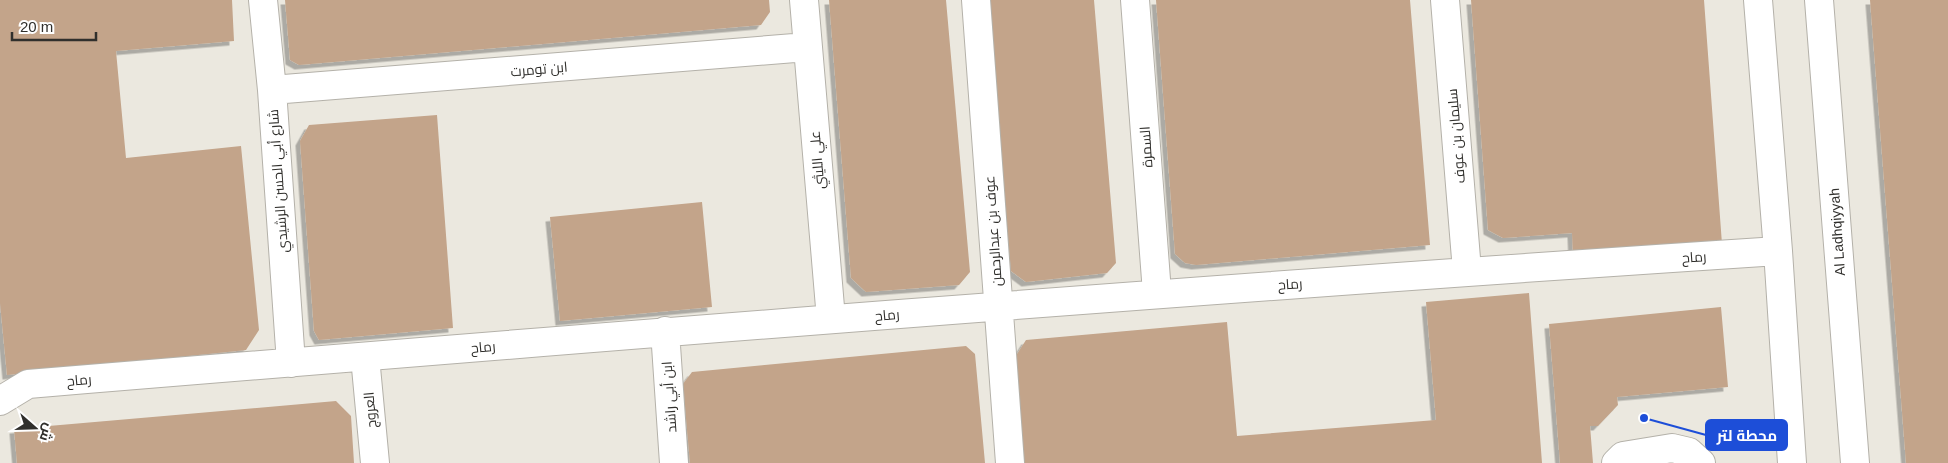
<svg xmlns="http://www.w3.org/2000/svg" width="1948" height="463" font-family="Helvetica,Cairo,sans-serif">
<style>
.building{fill:#c3a48a;filter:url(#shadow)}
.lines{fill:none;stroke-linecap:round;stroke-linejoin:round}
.minor-casing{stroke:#b4b1a9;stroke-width:30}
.minor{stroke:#fff;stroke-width:28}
.labels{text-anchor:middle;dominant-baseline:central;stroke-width:5;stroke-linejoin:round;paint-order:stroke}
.street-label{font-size:14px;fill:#302f2c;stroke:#fff}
.leader{fill:none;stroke:#1d4ed8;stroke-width:2}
.callout-dot{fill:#1d4ed8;stroke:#fff;stroke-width:2}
.callout{fill:#1d4ed8;stroke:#1d4ed8;stroke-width:2}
.callout-label{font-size:15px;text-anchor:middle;font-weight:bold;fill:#fff}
</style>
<defs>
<filter id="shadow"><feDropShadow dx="-4.5" dy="4.5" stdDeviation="0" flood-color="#0004"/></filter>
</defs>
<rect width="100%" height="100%" fill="#ebe8df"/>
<path class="building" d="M0 0H232L234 41 116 51 126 158 241 146 259 330 246 350 7 375 0 303Z
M285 0H769L770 12 761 25 299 65 290 60Z
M829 0H946L970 272 959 285 866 292 851 278Z
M987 0H1094L1116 263 1107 273 1026 282 1011 271Z
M1156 0H1410L1430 245 1196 265 1185 263 1175 254Z
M1471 0H1704L1722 244 1573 256 1572 233 1503 238 1488 230Z
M1870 0H1948V463H1906Z
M437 115 453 328 319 340 314 331 300 141 309 125Z
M702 202 712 307 560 321 550 217Z
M1529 293 1542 463H1023L1014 359 1026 340 1227 322 1237 436 1436 420 1426 302Z
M1721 307 1728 387 1617 397 1618 405 1598 426H1590L1593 463H1560L1549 324Z
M966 346 975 354 985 463H690L683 384 692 372Z
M336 401 351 416 354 463H17L14 429Z"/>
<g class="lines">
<g class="minor-casing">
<path id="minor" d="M263 0 272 90 291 363
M804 0 831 319
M976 0 1010 463
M1135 0 1157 293
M1445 0 1467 271
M1758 0 1778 251 1792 463
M1819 0 1855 463
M272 90 807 47
M665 331 674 463
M365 357 375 463
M0 401 28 384C611 336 1194 289 1778 251
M1616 463 1623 456 1672 448 1689 452 1701 463"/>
</g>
<use href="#minor" class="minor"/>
</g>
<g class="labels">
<g class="street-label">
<text transform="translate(539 69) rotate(-5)">ابن تومرت</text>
<text transform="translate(1456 136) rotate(-95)">سليمان بن عوف</text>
<text transform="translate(1146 147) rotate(-94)">السمرة</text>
<text transform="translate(817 160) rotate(-95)">علي الليثي</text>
<text transform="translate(278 181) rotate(-94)">شارع أبي الحسن الرشيدي</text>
<text transform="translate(993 231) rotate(-94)">عوف بن عبدالرحمن</text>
<text transform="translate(1837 232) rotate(-94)">Al Ladhqiyyah</text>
<text transform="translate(1694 257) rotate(-4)">رماح</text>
<text transform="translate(1290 284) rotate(-4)">رماح</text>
<text transform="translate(887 315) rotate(-5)">رماح</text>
<text transform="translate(483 347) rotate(-5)">رماح</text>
<text transform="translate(79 380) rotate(-5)">رماح</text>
<text transform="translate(669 397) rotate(-94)">ابن أبي راشد</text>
<text transform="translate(370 410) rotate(-95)">العروج</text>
</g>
</g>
<path class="leader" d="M1644 418L1706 435"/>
<circle class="callout-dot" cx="1644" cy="418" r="5"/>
<rect class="callout" x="1706" y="420" width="81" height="30" rx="5"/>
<g class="callout-label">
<text x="1747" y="441">محطة لتر</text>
</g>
<g transform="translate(35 428) rotate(110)" stroke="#ffffff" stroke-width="4" paint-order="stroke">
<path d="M0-4L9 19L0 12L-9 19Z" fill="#302f2c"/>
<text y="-8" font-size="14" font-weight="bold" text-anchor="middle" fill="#302f2c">ش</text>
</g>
<path d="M12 32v8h84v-8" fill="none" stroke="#302f2c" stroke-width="2.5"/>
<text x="20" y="32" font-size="15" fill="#302f2c" stroke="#ffffff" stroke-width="4" paint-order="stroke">20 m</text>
</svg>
